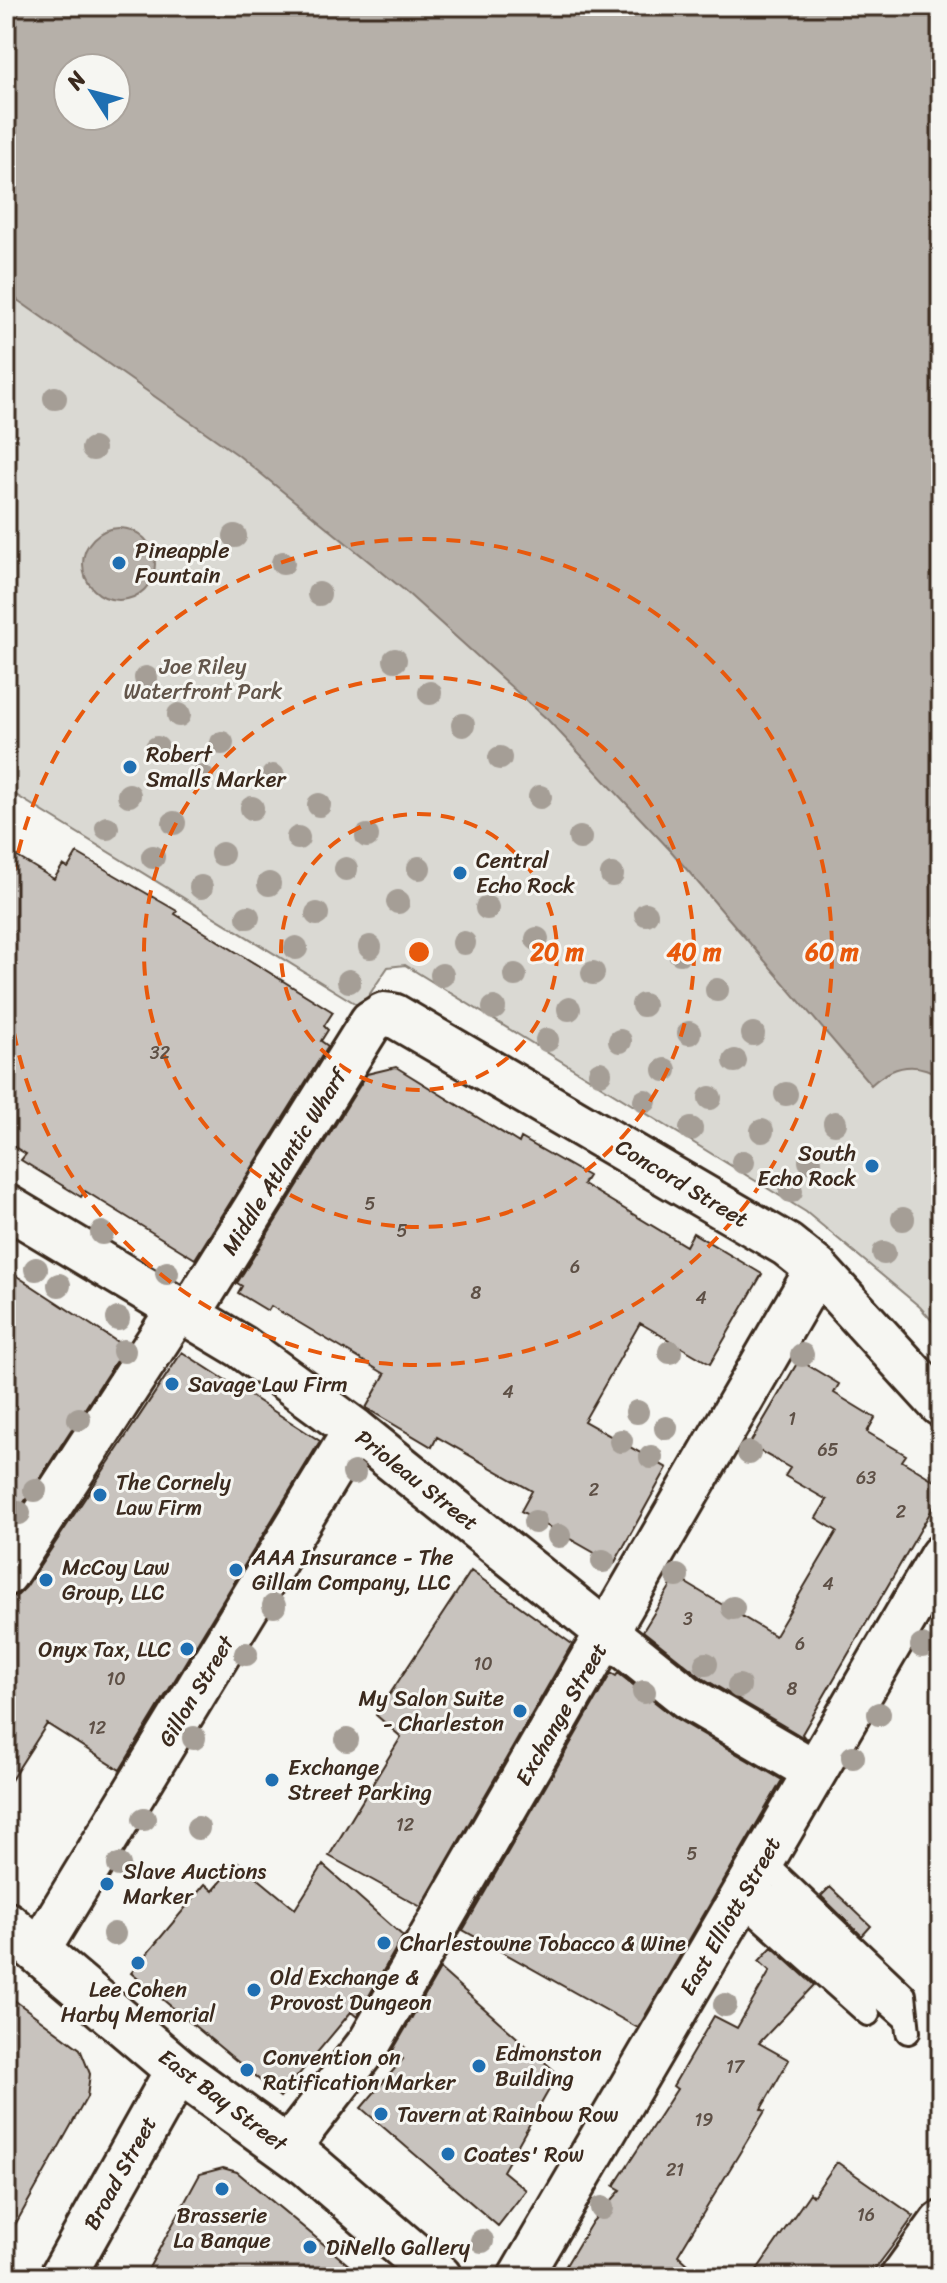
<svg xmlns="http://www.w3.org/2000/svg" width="947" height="2283" font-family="Sriracha,sans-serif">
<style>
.green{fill:#dad9d3;stroke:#8a8278;stroke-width:2;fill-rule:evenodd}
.water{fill:#b6b0a9;stroke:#857a71;stroke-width:2;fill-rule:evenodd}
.building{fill:#c8c3be;stroke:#3b2a1e;stroke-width:2}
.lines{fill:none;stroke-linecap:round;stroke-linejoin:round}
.service-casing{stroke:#3b2a1e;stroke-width:28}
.minor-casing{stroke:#3b2a1e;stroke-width:48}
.tertiary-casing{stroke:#3b2a1e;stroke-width:50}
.service{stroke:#f6f6f2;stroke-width:22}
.minor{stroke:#f6f6f2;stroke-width:42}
.tertiary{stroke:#f6f6f2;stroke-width:44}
.tree{fill:#a59e96}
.ring{fill:none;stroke:#e8590c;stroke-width:4;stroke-dasharray:14 10}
.poi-dot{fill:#1f6fb2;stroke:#f6f6f2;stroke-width:3}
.labels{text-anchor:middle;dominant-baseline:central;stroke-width:6;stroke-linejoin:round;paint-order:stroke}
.number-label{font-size:18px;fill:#5e5046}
.poi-label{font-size:22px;fill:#3b2a1e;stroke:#f6f6f2;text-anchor:start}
.park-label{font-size:22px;fill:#63564b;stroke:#f6f6f2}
.street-label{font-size:22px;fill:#3b2a1e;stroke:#f6f6f2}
.centre{fill:#e8590c;stroke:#f6f6f2;stroke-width:4}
.ring-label{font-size:24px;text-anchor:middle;font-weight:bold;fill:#e8590c;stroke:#f6f6f2;stroke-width:6;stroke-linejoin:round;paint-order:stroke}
</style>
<rect width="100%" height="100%" fill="#f6f6f2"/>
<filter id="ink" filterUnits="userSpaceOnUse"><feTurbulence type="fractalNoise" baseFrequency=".0125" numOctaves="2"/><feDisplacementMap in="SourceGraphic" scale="16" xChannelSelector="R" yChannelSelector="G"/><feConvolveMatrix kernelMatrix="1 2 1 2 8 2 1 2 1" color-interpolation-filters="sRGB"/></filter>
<g filter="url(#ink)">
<path class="green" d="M6 6H647L941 945V1331L920 1307 806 1212 405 965 388 967 361 1007 6 789ZM68 68H116V116H68Z"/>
<path class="water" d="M6 6H941V1077C916 1060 892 1066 871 1085L671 851 548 720 404 590 238 455 6 292ZM68 68H116V116H68Z
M83 564a36 36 0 1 1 72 0a36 36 0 1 1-72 0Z"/>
<path class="building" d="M6 850 54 879 63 865 68 868 77 853 177 911 175 914 333 1012 324 1026 328 1030 321 1041 328 1046 195 1259 85 1191 81 1197 21 1160 26 1154 6 1142Z
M396 1067 519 1143 521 1138 588 1176 583 1184 686 1246 693 1233 762 1274 710 1364 640 1323 584 1421 667 1468 614 1564 521 1511 532 1491 437 1437 432 1447 366 1408 385 1374 271 1306 268 1311 238 1293 242 1286 237 1283 367 1074Z
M6 1269 125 1347 6 1530Z
M182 1352 320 1441 120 1770 47 1724 6 1788V1598L18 1595 26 1587Z
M799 1360 839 1384 834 1393 875 1418 867 1432 906 1455 902 1461 940 1484 936 1491 941 1494 802 1734 806 1739 701 1677 643 1631 676 1577 775 1636 837 1531 816 1518 827 1500 785 1476 790 1468 749 1445Z
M471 1571 572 1644 421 1907 329 1856 401 1737 376 1715Z
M611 1673 616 1676 618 1673 675 1718 782 1780 638 2028 463 1930Z
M238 1862 295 1909 323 1865 403 1936 357 2017 351 2012 280 2097 131 1973 205 1884 213 1891Z
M830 1887 871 1926 862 1936 821 1896Z
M772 1947 814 1985 759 2043 789 2060 761 2109 765 2111 678 2255 702 2277H559L592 2222 621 2190 614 2186 677 2089 673 2086 714 2016 737 2028 770 1971 759 1961Z
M440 1969 558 2074 503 2171 526 2190 498 2226 361 2108 403 2059 393 2050Z
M6 1994 80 2049 90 2074 87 2097 6 2241Z
M837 2162 914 2216 891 2248 869 2277H752L810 2193 813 2196Z
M223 2168 237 2172 363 2277H144L200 2174Z"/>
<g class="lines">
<g class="service-casing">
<path id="service" d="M763 1861 904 1995 908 2032
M751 1881 906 2019
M740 1900 868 2014"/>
</g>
<g class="minor-casing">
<path id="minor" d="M6 1206 242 1347 355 1430 687 1697 814 1771
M188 1316 371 1022 384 1014 393 1015 787 1245 817 1269 941 1405
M6 1574 178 1310
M38 1951 355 1430
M288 2148 370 2042 817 1269
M520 2277 941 1556
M902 2277 941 2223"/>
</g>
<g class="tertiary-casing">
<path id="tertiary" d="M6 1924 178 2070 309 2165 439 2277
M62 2277 178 2070"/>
</g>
<use href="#service" class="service"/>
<use href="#minor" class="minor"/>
<use href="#tertiary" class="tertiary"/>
</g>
<g class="tree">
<circle cx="55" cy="398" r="12"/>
<circle cx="93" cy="449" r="12"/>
<circle cx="235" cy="536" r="12"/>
<circle cx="283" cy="563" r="12"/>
<circle cx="319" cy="594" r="12"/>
<circle cx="395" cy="660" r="12"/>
<circle cx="146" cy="678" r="12"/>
<circle cx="430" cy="693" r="12"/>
<circle cx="179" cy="715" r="12"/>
<circle cx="463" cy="725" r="12"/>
<circle cx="222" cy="743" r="12"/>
<circle cx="157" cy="748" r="12"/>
<circle cx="500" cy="758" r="12"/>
<circle cx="273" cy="776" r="12"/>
<circle cx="202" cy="777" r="12"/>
<circle cx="129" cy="795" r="12"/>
<circle cx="540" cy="797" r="12"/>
<circle cx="319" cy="805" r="12"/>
<circle cx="252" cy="808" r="12"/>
<circle cx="174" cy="823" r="12"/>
<circle cx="107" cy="828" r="12"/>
<circle cx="367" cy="836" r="12"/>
<circle cx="298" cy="838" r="12"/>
<circle cx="580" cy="838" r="12"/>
<circle cx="222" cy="854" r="12"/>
<circle cx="153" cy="857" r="12"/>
<circle cx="419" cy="868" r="12"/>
<circle cx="346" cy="869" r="12"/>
<circle cx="612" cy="875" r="12"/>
<circle cx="269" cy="884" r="12"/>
<circle cx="201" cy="887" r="12"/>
<circle cx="398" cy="902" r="12"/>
<circle cx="487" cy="908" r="12"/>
<circle cx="317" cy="914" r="12"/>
<circle cx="646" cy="914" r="12"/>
<circle cx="248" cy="917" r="12"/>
<circle cx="537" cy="939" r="12"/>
<circle cx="464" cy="943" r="12"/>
<circle cx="370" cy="947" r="12"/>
<circle cx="296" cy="948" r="12"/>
<circle cx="680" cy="953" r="12"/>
<circle cx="593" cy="973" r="12"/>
<circle cx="442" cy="975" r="12"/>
<circle cx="515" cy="975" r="12"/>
<circle cx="349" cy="981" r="12"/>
<circle cx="717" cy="990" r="12"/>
<circle cx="643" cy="1005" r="12"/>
<circle cx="494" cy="1008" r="12"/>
<circle cx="569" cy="1009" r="12"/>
<circle cx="689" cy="1033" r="12"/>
<circle cx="753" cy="1034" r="12"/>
<circle cx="547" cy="1040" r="12"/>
<circle cx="620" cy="1041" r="12"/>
<circle cx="735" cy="1061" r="12"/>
<circle cx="665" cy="1070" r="12"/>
<circle cx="600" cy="1073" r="12"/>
<circle cx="786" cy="1094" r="12"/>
<circle cx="710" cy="1098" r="12"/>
<circle cx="645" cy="1101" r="12"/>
<circle cx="835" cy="1123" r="12"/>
<circle cx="691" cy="1129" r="12"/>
<circle cx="762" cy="1131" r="12"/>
<circle cx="810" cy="1161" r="12"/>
<circle cx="743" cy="1162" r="12"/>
<circle cx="791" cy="1191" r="12"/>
<circle cx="903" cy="1219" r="12"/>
<circle cx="102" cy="1233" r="12"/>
<circle cx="884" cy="1253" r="12"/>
<circle cx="36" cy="1269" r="12"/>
<circle cx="167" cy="1273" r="12"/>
<circle cx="59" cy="1285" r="12"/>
<circle cx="118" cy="1319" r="12"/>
<circle cx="124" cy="1351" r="12"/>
<circle cx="670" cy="1352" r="12"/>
<circle cx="802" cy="1355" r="12"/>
<circle cx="637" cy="1412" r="12"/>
<circle cx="79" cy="1419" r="12"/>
<circle cx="666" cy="1428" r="12"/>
<circle cx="621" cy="1441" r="12"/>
<circle cx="749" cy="1453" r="12"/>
<circle cx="651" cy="1457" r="12"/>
<circle cx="354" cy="1473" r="12"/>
<circle cx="35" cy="1490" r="12"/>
<circle cx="19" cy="1513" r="12"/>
<circle cx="535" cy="1522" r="12"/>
<circle cx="559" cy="1536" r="12"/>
<circle cx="603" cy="1561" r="12"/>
<circle cx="677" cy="1576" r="12"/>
<circle cx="274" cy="1606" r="12"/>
<circle cx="733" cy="1608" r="12"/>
<circle cx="922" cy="1646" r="12"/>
<circle cx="246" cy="1654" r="12"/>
<circle cx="706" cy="1664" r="12"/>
<circle cx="739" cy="1686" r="12"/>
<circle cx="644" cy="1692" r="12"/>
<circle cx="879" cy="1714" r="12"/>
<circle cx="194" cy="1738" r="12"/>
<circle cx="347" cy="1740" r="12"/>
<circle cx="853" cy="1757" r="12"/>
<circle cx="144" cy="1819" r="12"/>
<circle cx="198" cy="1828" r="12"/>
<circle cx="119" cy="1865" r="12"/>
<circle cx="114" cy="1934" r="12"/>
<circle cx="725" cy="2005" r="12"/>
<circle cx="602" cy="2208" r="12"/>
<circle cx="482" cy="2241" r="12"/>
</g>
</g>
<g class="ring">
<circle cx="419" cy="952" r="138"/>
<circle cx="419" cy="952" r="275"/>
<path d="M6 948A413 413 0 1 1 6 956"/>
</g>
<g class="poi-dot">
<circle cx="119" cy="563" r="8"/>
<circle cx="130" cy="767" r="8"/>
<circle cx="460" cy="873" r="8"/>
<circle cx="872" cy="1166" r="8"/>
<circle cx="172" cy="1384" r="8"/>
<circle cx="100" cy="1495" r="8"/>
<circle cx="236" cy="1570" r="8"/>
<circle cx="46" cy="1580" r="8"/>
<circle cx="187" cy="1649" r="8"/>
<circle cx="520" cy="1711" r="8"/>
<circle cx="272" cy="1780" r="8"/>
<circle cx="107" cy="1884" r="8"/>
<circle cx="384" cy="1943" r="8"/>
<circle cx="138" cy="1963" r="8"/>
<circle cx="254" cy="1990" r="8"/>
<circle cx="479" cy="2066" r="8"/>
<circle cx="247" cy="2070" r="8"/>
<circle cx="381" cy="2114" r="8"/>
<circle cx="448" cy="2154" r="8"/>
<circle cx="222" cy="2189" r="8"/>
<circle cx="310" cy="2247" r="8"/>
</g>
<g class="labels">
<g class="number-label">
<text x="160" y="1053">32</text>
<text x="370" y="1204">5</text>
<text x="402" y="1231">5</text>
<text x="575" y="1267">6</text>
<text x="476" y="1293">8</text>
<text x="701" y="1298">4</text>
<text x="508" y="1392">4</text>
<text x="792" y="1419">1</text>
<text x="828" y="1450">65</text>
<text x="866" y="1478">63</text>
<text x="594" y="1490">2</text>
<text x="901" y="1512">2</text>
<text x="828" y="1584">4</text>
<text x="688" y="1619">3</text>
<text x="800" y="1644">6</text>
<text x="483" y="1664">10</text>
<text x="116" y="1679">10</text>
<text x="792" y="1689">8</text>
<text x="97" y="1728">12</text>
<text x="405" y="1825">12</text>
<text x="692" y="1854">5</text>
<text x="735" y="2067">17</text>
<text x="704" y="2120">19</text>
<text x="675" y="2170">21</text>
<text x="866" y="2215">16</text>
</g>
<g class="poi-label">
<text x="135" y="550">Pineapple<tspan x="135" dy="25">Fountain</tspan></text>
<text x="146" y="754">Robert<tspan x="146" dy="25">Smalls Marker</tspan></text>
<text x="476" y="860">Central<tspan x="476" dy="25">Echo Rock</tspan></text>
<text x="856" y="1153" text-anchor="end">South<tspan x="856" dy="25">Echo Rock</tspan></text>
<text x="188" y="1384">Savage Law Firm</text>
<text x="116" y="1482">The Cornely<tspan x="116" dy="25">Law Firm</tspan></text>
<text x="252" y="1557">AAA Insurance - The<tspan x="252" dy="25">Gillam Company, LLC</tspan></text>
<text x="62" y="1567">McCoy Law<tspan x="62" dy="25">Group, LLC</tspan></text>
<text x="171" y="1649" text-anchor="end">Onyx Tax, LLC</text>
<text x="504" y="1698" text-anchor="end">My Salon Suite<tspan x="504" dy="25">- Charleston</tspan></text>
<text x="288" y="1767">Exchange<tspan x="288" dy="25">Street Parking</tspan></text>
<text x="123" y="1871">Slave Auctions<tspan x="123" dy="25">Marker</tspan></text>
<text x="400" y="1943">Charlestowne Tobacco &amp; Wine</text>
<text x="270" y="1977">Old Exchange &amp;<tspan x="270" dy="25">Provost Dungeon</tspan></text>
<text x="138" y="1989" text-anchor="middle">Lee Cohen<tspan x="138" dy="25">Harby Memorial</tspan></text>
<text x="495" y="2053">Edmonston<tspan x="495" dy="25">Building</tspan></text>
<text x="263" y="2057">Convention on<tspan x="263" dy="25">Ratification Marker</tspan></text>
<text x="397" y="2114">Tavern at Rainbow Row</text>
<text x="464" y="2154">Coates' Row</text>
<text x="222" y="2215" text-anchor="middle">Brasserie<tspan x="222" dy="25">La Banque</tspan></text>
<text x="326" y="2247">DiNello Gallery</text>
</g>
<g class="park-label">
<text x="203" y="666">Joe Riley<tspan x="203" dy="25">Waterfront Park</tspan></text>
</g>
<g class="street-label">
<text transform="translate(284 1162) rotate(-58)">Middle Atlantic Wharf</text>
<text transform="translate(682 1183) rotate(31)">Concord Street</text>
<text transform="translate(417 1480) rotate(38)">Prioleau Street</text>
<text transform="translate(196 1691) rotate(-59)">Gillon Street</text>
<text transform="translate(561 1714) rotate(-60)">Exchange Street</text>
<text transform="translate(730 1916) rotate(-60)">East Elliott Street</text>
<text transform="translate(223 2100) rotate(37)">East Bay Street</text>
<text transform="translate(120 2173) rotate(-61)">Broad Street</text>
</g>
</g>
<circle cx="419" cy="952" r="12" class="centre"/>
<g class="ring-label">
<text x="557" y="960">20 m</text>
<text x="694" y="960">40 m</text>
<text x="832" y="960">60 m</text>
</g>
<rect width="947" height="2283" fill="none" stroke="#f6f6f2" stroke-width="32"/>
<rect x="16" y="16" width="915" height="2251" fill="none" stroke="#3b2a1e" stroke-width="3" filter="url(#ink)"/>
<g transform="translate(92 92) rotate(306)"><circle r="38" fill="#f6f6f2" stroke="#aba49d" stroke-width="2"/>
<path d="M0-6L14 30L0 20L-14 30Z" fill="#1f6fb2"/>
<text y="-12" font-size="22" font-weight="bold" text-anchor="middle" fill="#3b2a1e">N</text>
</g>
</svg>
